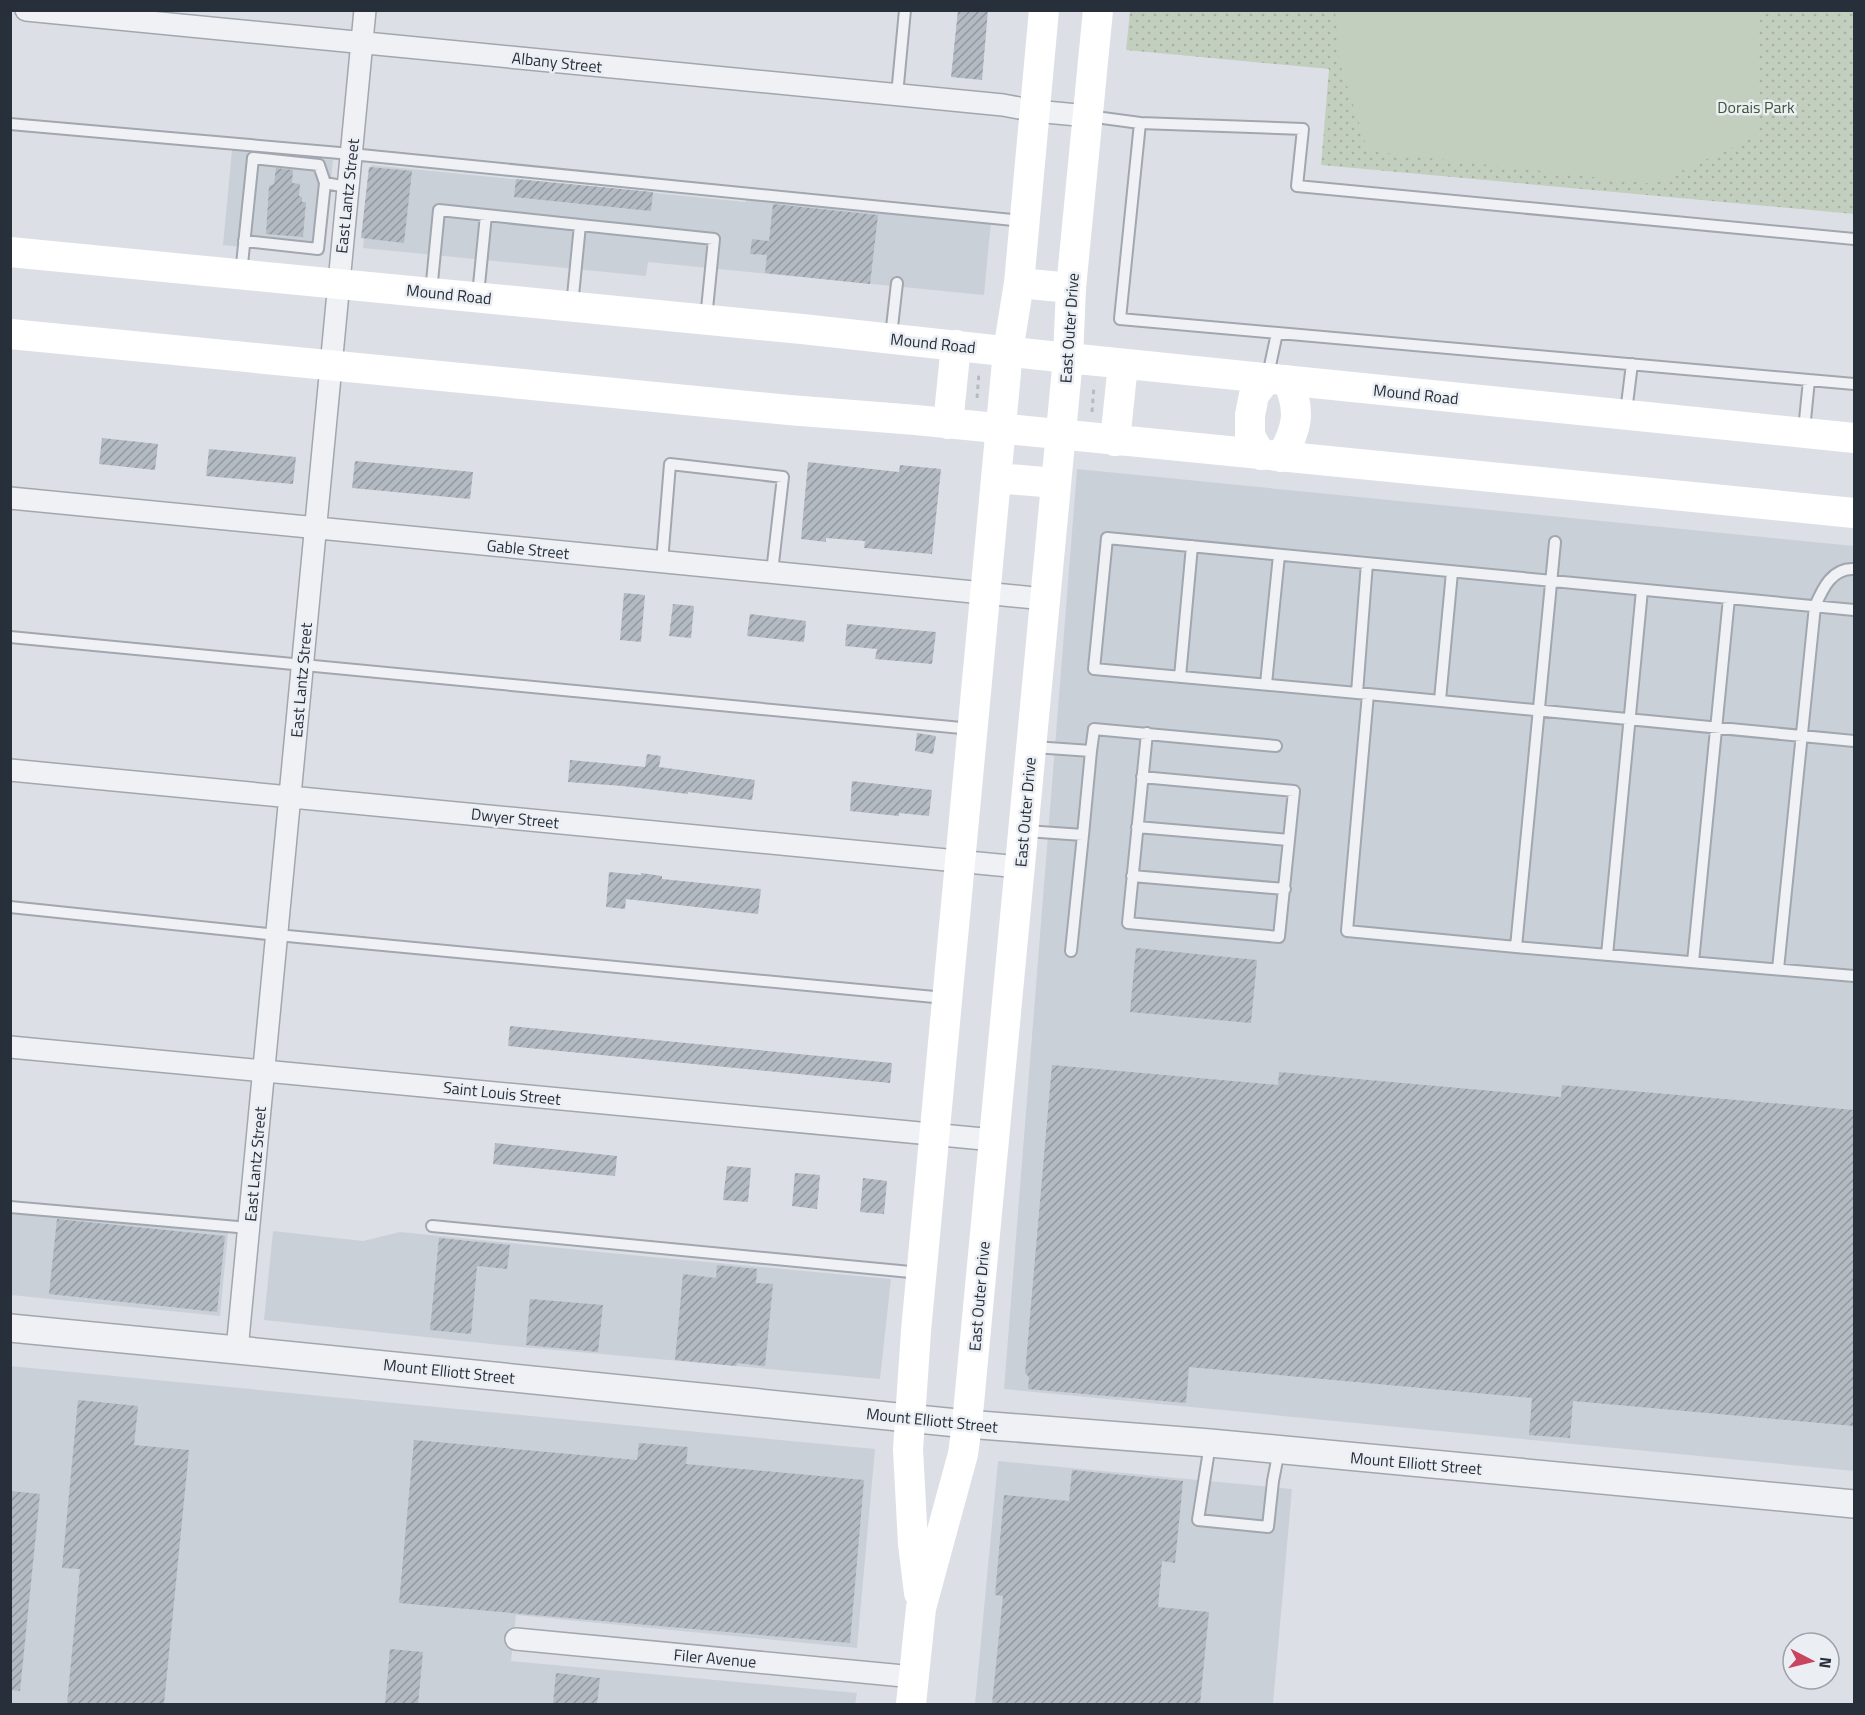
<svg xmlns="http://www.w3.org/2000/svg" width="1865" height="1715" font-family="'Titillium Web',sans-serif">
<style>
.built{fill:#cad0d7}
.park{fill:url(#park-dots)}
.garden{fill:#c3cfbe}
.building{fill:url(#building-hatch)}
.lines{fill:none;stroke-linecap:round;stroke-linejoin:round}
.service-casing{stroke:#a2a7af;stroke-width:14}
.minor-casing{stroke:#a2a7af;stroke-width:24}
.tertiary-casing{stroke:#a2a7af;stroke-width:30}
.path{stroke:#b7bbc0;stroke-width:3;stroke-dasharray:4.5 4.5;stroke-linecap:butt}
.service{stroke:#eff1f4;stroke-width:10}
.minor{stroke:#eff1f4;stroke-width:21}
.tertiary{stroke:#eff1f4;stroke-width:27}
.secondary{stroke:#fff;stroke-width:30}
.labels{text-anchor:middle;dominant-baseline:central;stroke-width:5;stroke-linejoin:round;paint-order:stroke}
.street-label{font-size:16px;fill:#272f3b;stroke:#ebeff4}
.park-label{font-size:16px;fill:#3c5635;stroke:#ebeff4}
</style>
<defs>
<pattern id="park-dots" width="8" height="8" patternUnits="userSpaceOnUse" patternTransform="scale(1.5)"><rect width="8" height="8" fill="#c3cfbe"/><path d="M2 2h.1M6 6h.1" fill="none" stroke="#a8b2a4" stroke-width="1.8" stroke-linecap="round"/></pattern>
<pattern id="building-hatch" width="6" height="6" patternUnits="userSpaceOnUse" patternTransform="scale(1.5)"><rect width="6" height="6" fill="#b4bac2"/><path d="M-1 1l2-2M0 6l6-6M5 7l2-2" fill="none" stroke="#92989f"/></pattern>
</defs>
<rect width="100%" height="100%" fill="#dce0e6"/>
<path class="built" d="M232 150 333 160 324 255 223 245Z
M371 165 746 202 748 188 992 211 984 295 648 262 646 276 363 248Z
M1077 469 1854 546V1471L1004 1389Z
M10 1212 228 1233 220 1316 11 1295Z
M273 1231 363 1241 400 1232 610 1253 891 1279 880 1379 501 1345 264 1320Z
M10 1366 875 1449 857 1648 516 1615 511 1661 857 1693 855 1704H11Z
M998 1461 1292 1489 1273 1704H975Z"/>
<path class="park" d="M1130 11H1854V214L1321 165 1329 69 1126 50Z"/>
<path class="garden" d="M1335 11H1757L1758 135 1654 184 1368 151 1341 67Z"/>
<path class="building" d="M958 10H988L982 80 951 77Z
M369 167 412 171 404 243 361 238Z
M276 168 293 170 292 183 300 184 299 196 302 197V202H306L303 237 266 234 269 186 274 184Z
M516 179 653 192 651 211 514 197Z
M773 204 878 215 870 284 765 273 767 255 750 254 752 239 769 241Z
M102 438 158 444 155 470 99 464Z
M209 449 296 457 293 484 206 476Z
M355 461 473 472 470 499 352 488Z
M808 462 899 472 900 465 941 469 932 554 864 548 865 541 826 538V542L801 539Z
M624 593 645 595 641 642 620 640Z
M673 604 694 606 691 638 669 636Z
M750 614 806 621 804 642 747 636Z
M847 624 936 632 932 664 875 659 877 649 845 646Z
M917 733 936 736 933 754 915 751Z
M647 754 661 756 659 767 755 780 752 800 688 792V794L623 786 568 782 570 760 645 767Z
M852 781 932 790 929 816 899 813V816L850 811Z
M609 872 641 875V873L662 876V879L761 889 758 914 626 899 625 909 606 907Z
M1136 948 1257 960 1251 1023 1130 1012Z
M510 1026 892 1063 890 1083 508 1046Z
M1052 1065 1278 1085 1279 1072 1561 1097 1562 1085 1854 1110V1426L1573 1401 1570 1438 1529 1435 1532 1398 1189 1367 1186 1403 1028 1389 1029 1377 1025 1373Z
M495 1143 617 1156 615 1176 493 1164Z
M727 1166 751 1168 748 1202 723 1200Z
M795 1173 820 1175 817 1209 792 1206Z
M863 1178 887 1181 884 1214 860 1212Z
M57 1219 225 1236 217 1312 49 1294Z
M439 1238 510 1245 507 1269 477 1266 471 1334 430 1330Z
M717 1265 757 1269 756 1283 773 1284 765 1366 737 1363 736 1366 675 1360 683 1274 716 1278Z
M530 1299 603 1305 598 1352 526 1345Z
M78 1400 138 1406 134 1445 189 1450 164 1704H67L80 1569 62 1568Z
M414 1440 637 1460 639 1443 688 1447 686 1464 864 1480 850 1643 399 1603Z
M1072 1470 1183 1481 1175 1563 1162 1561 1158 1607 1209 1612 1200 1704H992L1003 1596 995 1595 1004 1495 1069 1501Z
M10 1491 40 1494 20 1691 10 1690Z
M390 1649 423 1652 418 1704H385Z
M556 1673 600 1678 597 1704H553Z"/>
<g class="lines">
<g class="service-casing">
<path id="service" d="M897 95 905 10
M1088 116 1140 123 1120 319 1854 384
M1140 123 1303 129 1297 186 1854 239
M10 124 351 154 1023 221
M244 241 318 249 325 183
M241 274 253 158 319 165 325 183 347 187
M431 292 439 210 580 225
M478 295 486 215
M572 306 580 225 714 239 706 319
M891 336 897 283
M1268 375 1277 333
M1626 412 1632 364
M1804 430 1809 380
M1555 542C1542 677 1529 812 1516 947L1347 931 1368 694 1854 741
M662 562 670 464 783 477 772 572
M10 637 972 729
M1180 677 1192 546
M1266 684 1279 555
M1357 693 1367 563
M1368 694 1094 669 1107 538 1854 610
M1440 700 1452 572
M1034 747 1091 751 1094 729 1276 746
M1142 777 1294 791 1279 937 1128 923 1147 733
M1137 827 1289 840
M1026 831 1083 835 1071 951
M1083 835 1091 751
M1132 876 1285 889
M10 907 277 935 945 998
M1516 947 1854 976
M1607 955 1642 590
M1693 962 1729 598
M1778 969 1815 606C1823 588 1832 568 1854 569
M10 1207 249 1228
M432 1226 921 1273
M1210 1444 1198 1520 1268 1527 1273 1481 1279 1450"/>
</g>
<g class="minor-casing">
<path id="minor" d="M26 10 1003 105 1035 111 1088 116
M10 498 1045 599
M10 770 1019 867
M10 1047 994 1140
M237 1350 365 10
M516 1639 914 1677"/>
</g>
<g class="tertiary-casing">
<path id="tertiary" d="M10 1328 237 1350 967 1424 1210 1443 1854 1504"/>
</g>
<path class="path" d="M977 398 979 372
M1092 412 1094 385"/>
<use href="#service" class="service"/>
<use href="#minor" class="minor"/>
<use href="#tertiary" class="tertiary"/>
<path class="secondary" d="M10 252 802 329 1068 358 1854 438
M1019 283 1071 288
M10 334 789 410 916 420 1854 513
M948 424 956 345
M1115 441 1123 364
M1261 455 1250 436V415L1254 395 1267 378
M1281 457C1297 430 1302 410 1287 380
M996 478 1056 483
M919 1593 913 1544 908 1449 916 1331 1008 351 1019 283 1044 10
M911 1704 921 1608 963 1454 967 1424 1068 358 1071 288 1098 10"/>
</g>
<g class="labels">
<g class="street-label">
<text transform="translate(557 62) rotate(6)">Albany Street</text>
<text transform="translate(347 196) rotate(-84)">East Lantz Street</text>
<text transform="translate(449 294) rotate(6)">Mound Road</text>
<text transform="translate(1069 328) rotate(-86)">East Outer Drive</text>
<text transform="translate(933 343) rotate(6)">Mound Road</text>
<text transform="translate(1416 394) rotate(6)">Mound Road</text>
<text transform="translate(528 549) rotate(6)">Gable Street</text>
<text transform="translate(301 680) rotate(-85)">East Lantz Street</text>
<text transform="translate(1025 812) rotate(-85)">East Outer Drive</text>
<text transform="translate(515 818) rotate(6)">Dwyer Street</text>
<text transform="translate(502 1093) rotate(6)">Saint Louis Street</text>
<text transform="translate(255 1164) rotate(-85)">East Lantz Street</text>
<text transform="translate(979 1296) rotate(-85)">East Outer Drive</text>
<text transform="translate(449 1371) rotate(6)">Mount Elliott Street</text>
<text transform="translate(932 1420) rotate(6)">Mount Elliott Street</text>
<text transform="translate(1416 1463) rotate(5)">Mount Elliott Street</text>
<text transform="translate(715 1658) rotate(5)">Filer Avenue</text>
</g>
<g class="park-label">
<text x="1756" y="107">Dorais Park</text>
</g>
</g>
<rect width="1865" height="1715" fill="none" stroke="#272f3b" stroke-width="24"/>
<g transform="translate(1811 1661) rotate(97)"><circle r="28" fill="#ebeff4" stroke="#9da2aa" stroke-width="1.5"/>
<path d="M0-4.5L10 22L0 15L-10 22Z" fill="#c7455e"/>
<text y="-9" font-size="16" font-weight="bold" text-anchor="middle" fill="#272f3b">N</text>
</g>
</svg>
